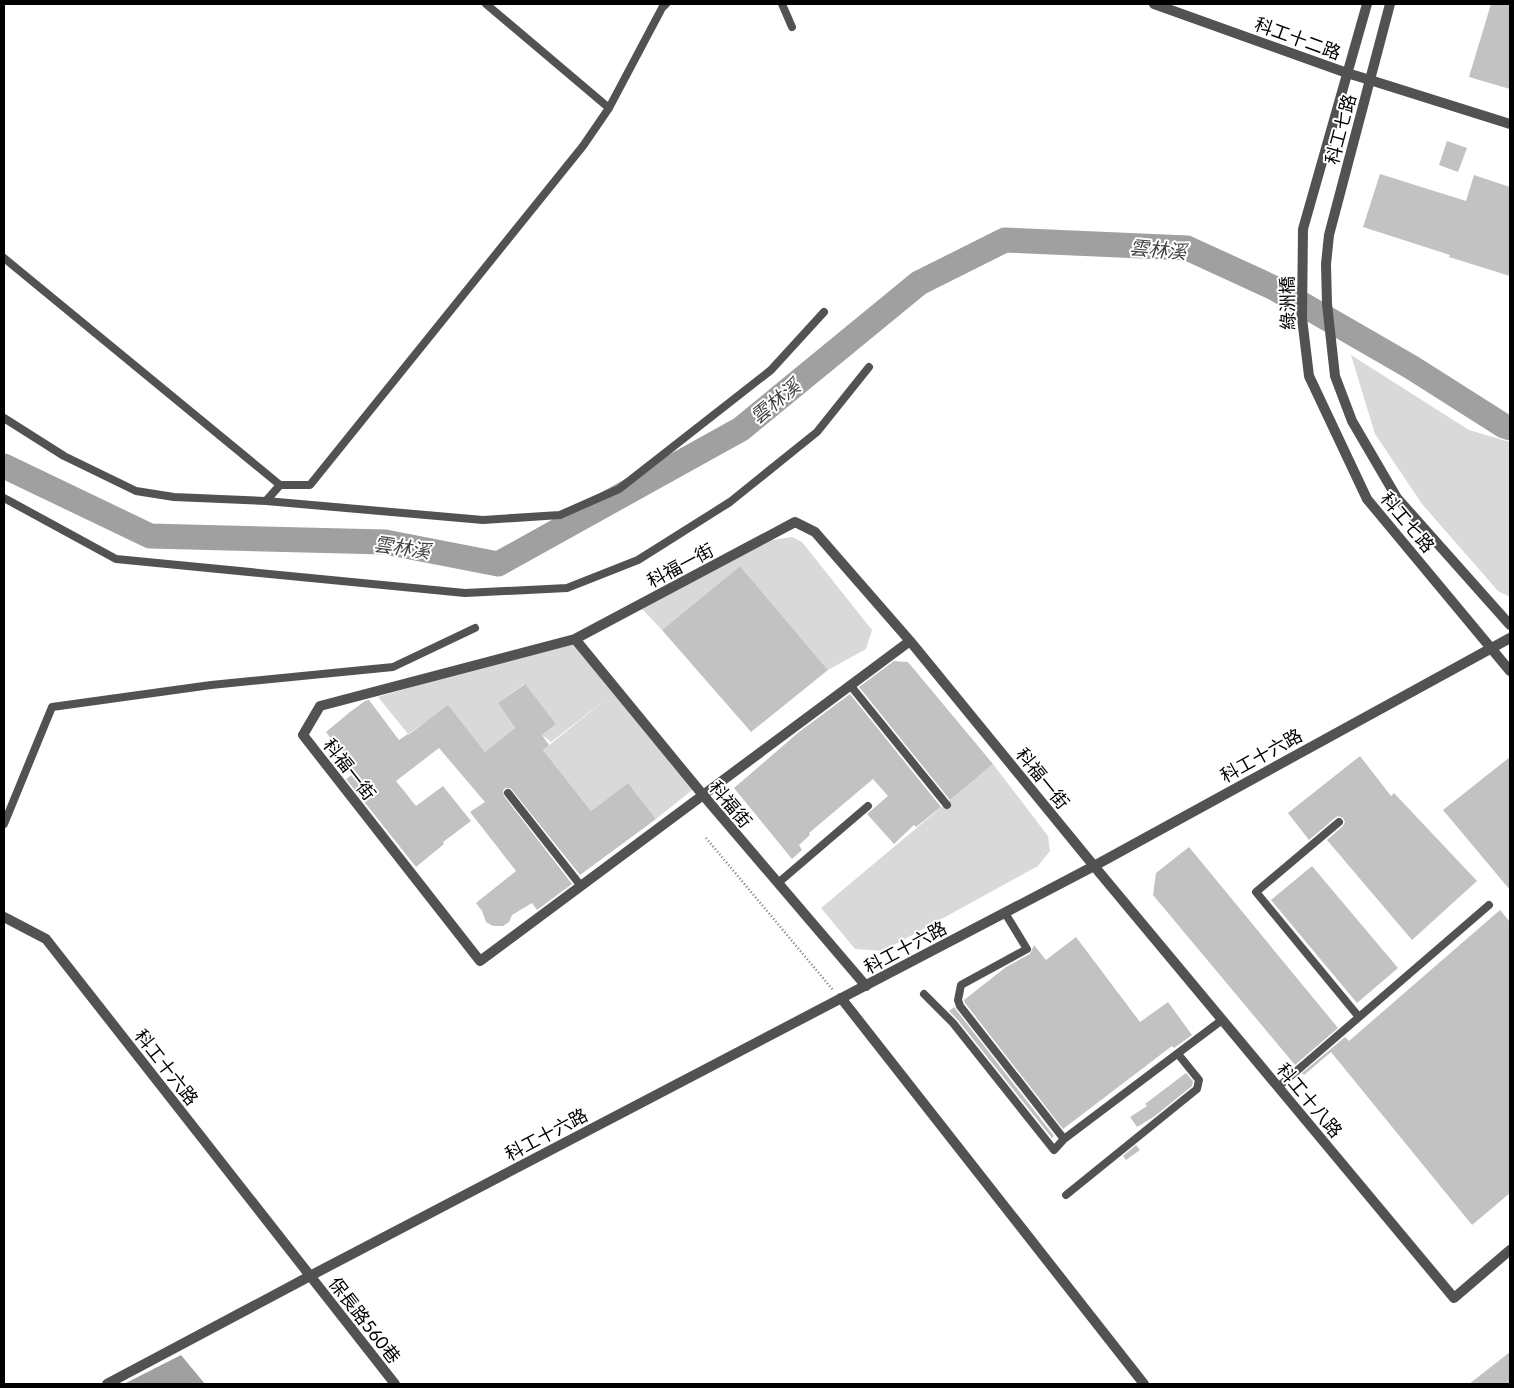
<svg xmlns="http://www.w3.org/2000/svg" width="1514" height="1388" font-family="Lato,'Noto Sans TC',sans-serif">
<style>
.green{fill:#d9d9d9}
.water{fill:#a0a0a0}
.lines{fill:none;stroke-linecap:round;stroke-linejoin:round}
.river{stroke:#a0a0a0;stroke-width:25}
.building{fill:#c2c2c2}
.path{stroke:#747474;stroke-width:2.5;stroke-dasharray:1 2.5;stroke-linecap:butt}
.service{stroke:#525252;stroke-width:8}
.minor{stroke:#525252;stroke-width:10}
.tertiary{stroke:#525252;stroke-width:10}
.labels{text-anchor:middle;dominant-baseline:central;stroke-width:4;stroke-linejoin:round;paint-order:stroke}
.street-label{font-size:18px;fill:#000;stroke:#fff}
.water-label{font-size:19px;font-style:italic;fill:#414141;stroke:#fff}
</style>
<rect width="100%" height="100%" fill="#fff"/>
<path class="green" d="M1351 355 1469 430 1510 442V597L1498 591 1422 504 1375 434Z
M792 537 802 542 872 630 866 649 828 670 740 566 662 630 642 609 766 541Z
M575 639 696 787 656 819 628 783 591 811 543 750 609 697 551 742 542 735 556 724 524 684 498 703 515 728 485 752 448 706 408 734 378 697Z
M993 764 1048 836 1050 851 1038 866 883 951 855 949 821 908Z"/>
<path class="water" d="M181 1355 205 1384H124Z"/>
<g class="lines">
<path class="river" d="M4 466 150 536 385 542 498 564 741 429 919 283 1005 240 1187 248 1274 288 1411 367 1504 426 1510 428"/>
</g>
<path class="building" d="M1491 4H1510V89L1469 77Z
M1447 141 1467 148 1458 172 1439 165Z
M1380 174 1466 201 1474 175 1510 187V276L1449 257 1450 255 1363 227Z
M740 566 828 670 751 732 662 630Z
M894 661 908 662 993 764 950 800 859 687Z
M525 684 556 724 542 735 549 745 543 750 591 811 628 783 656 819 580 875 512 790 510 788H505L503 791 504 796 572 884 537 910 532 903 512 915 509 922 503 926H493L486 922 482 911 476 903 516 871 470 812 485 802 439 748 396 781 416 806 443 786 471 821 443 842 444 844 416 867 346 779 356 772 326 732 350 712 365 701 369 700 399 740 408 734V735L448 705 485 752 515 728 498 703Z
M850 694 941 807 916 827 914 825 894 844 867 814 888 796 873 779 809 833 810 835 799 845 802 850 792 859 734 788 799 732Z
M1360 756 1391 796 1394 793 1477 881 1412 940 1327 840 1343 826 1345 822 1343 818 1338 816 1335 818 1309 840 1288 813Z
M1510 757V890L1443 810Z
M1189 847 1338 1028 1295 1065 1153 895 1156 873Z
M1312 866 1398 968 1357 1003 1271 900Z
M1500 910 1510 922V1193L1472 1225 1331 1052 1304 1075 1302 1073 1345 1037 1349 1041Z
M1076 937 1140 1022 1168 1002 1192 1035 1174 1048 1172 1046 1063 1129 965 1003 964 1000 1006 967 1030 954 1034 945 1046 960Z
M954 1007 1054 1136 1052 1138 957 1019 949 1011Z
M1186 1073 1193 1081 1192 1086 1155 1116 1137 1127 1130 1117 1147 1106 1145 1104Z
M1136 1145 1140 1150 1126 1160 1123 1156Z
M1510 1352V1384H1469Z"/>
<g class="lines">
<path class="path" d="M706 838 833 990"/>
<path class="service" d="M486 4 609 108
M782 4 792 27
M4 258 280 485
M4 418 64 456 136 491 174 497 266 501 280 485H310L583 146 609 108 662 8 666 4
M4 498 116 559 465 593 567 588 638 560 730 502 817 432 869 367
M266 501 483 520 560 515 619 489 771 370 824 312
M850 685 947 805
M508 793 581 886
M1339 822 1256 892 1359 1017
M4 824 52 707 211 685 393 667 475 628
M778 883 868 806
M1005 913 1027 949 961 985 958 1000 960 1006 1064 1139
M924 994 953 1023 1054 1150 1064 1139 1222 1020
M1278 1087 1489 905
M1066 1195 1197 1089 1199 1080 1178 1054"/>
<path class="minor" d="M1154 4 1347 73
M1370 80 1510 124
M575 639 703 795 866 986
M910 641 480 961 303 735 320 706 575 639 795 522 815 532 910 641 1094 866 1454 1298 1510 1250
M4 917 46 939 395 1384
M841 998 1144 1384"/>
<path class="tertiary" d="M1367 4 1303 229 1302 318 1309 376 1367 499 1510 671
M1390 4 1329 235 1326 264 1327 304 1335 376 1352 421 1397 498 1510 625
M1347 73 1370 80
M107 1384 310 1276 1094 866 1510 638"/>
</g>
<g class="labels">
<g class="street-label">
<text transform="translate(1298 38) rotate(20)">科工十二路</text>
<text transform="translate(1340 129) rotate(-75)">科工七路</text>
<text transform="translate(1287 303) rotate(-91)">綠洲橋</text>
<text transform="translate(1408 522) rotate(50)">科工七路</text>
<text transform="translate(680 565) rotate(-28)">科福一街</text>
<text transform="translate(1261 755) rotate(-29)">科工十六路</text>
<text transform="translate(350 769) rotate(52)">科福一街</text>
<text transform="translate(1043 778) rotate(51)">科福一街</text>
<text transform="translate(731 804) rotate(50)">科福街</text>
<text transform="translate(905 947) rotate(-28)">科工十六路</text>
<text transform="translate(167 1067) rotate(52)">科工十六路</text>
<text transform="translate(1310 1100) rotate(50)">科工十八路</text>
<text transform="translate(546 1134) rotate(-28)">科工十六路</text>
<text transform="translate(365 1320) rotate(52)">保長路560巷</text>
</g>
<g class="water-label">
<text transform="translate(1158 249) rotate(5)">雲林溪</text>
<text transform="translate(775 401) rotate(-39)">雲林溪</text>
<text transform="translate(402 547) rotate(8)">雲林溪</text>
</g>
</g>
<rect width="1514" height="1388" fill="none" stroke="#000000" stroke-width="10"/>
</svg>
